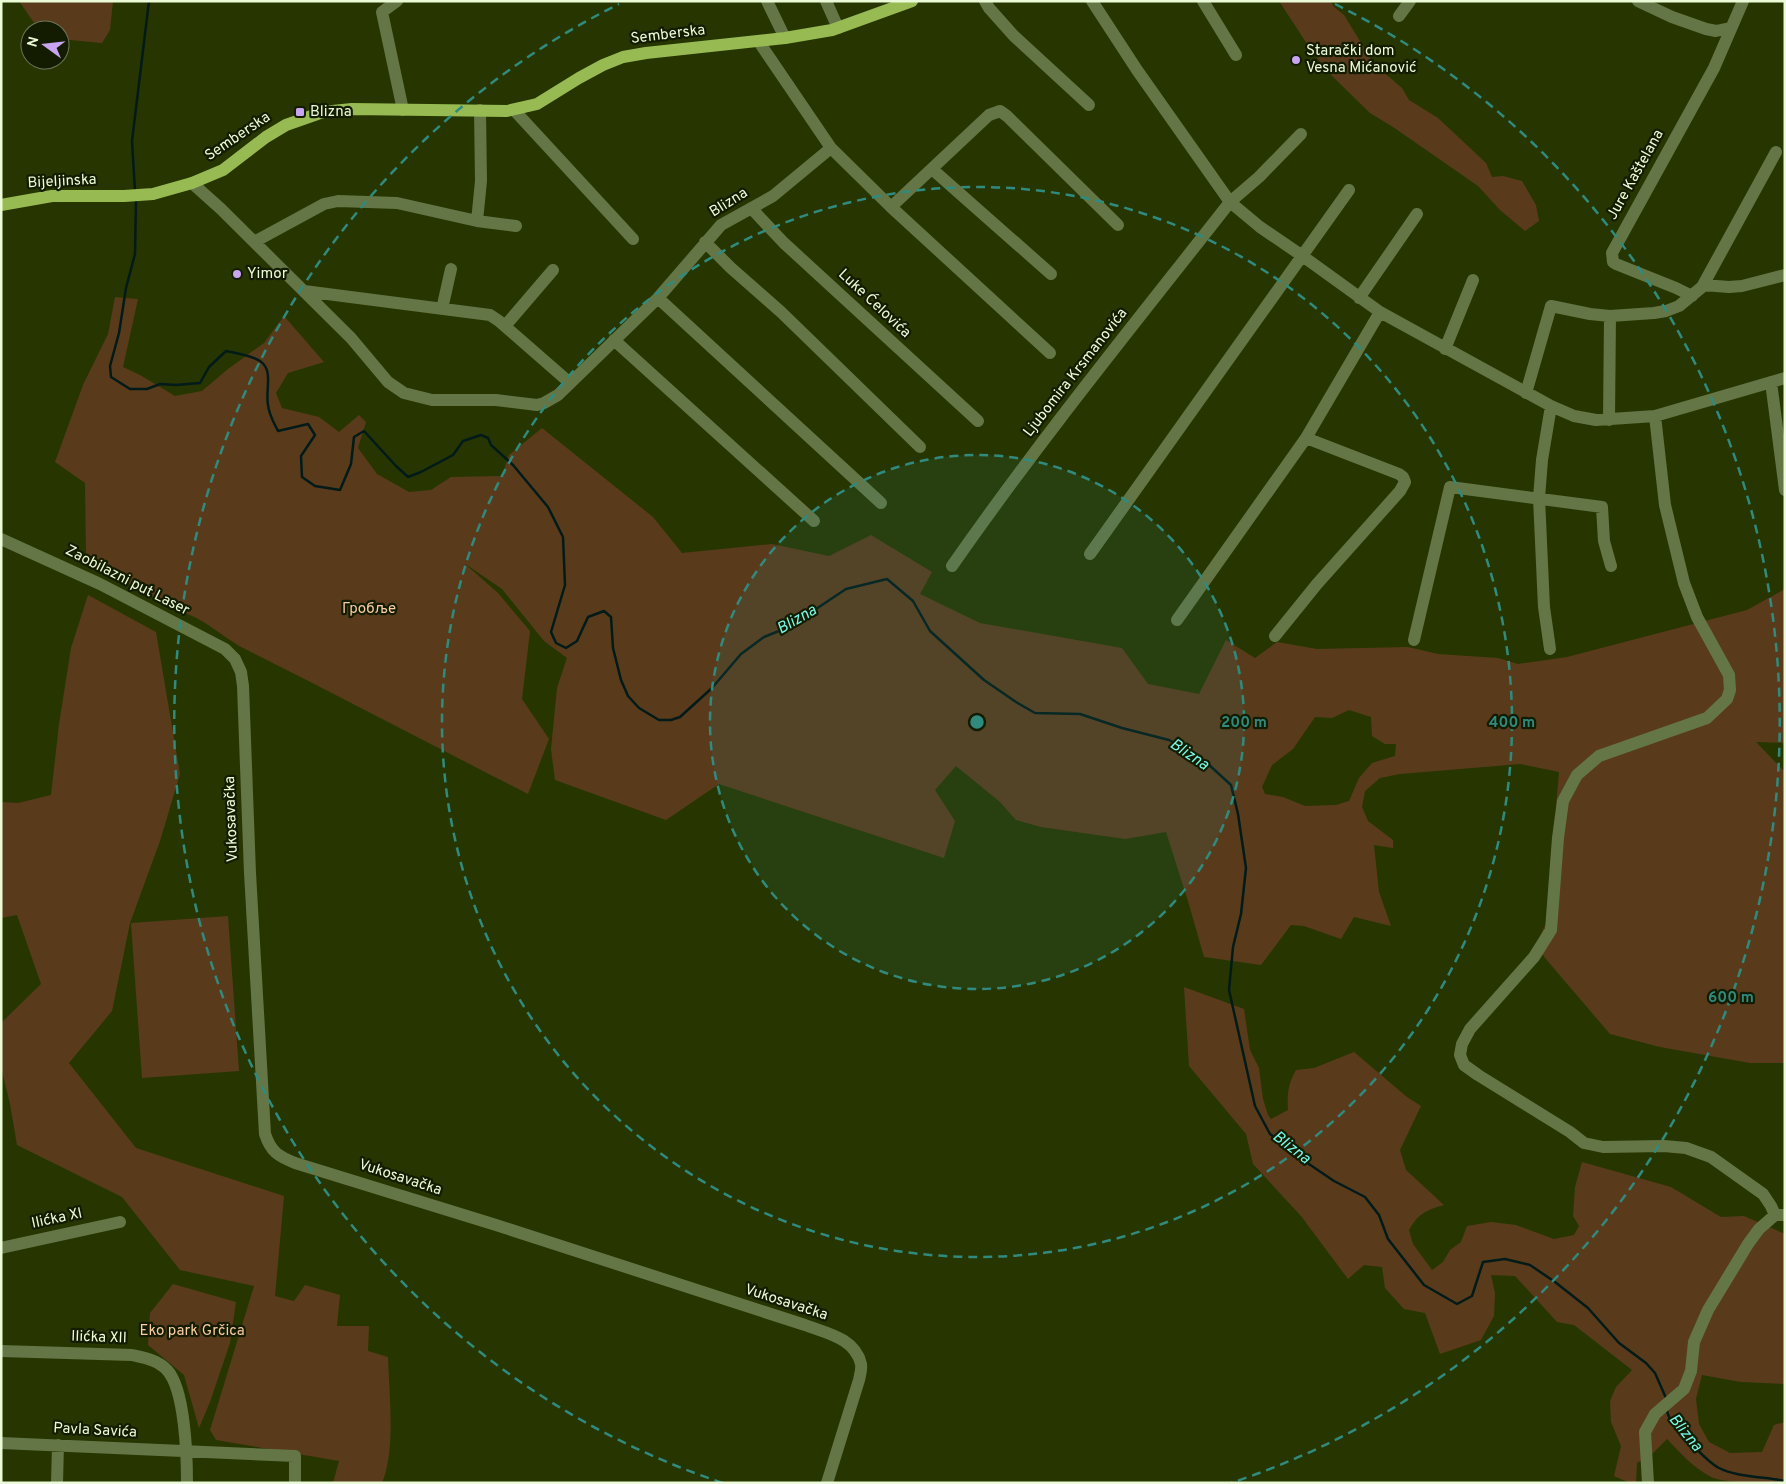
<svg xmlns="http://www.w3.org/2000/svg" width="1786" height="1484" font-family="Overpass,sans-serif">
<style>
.green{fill:#593b1c;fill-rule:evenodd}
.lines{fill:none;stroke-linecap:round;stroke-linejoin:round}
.stream{stroke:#021b19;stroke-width:2.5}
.minor{stroke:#647646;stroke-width:12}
.major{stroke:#97bb52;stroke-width:12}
.ring{fill:none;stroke:#308a7e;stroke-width:2.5;stroke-dasharray:9 6}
.poi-dot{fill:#c8a6ef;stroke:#131c01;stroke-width:2}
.labels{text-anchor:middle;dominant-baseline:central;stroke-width:4.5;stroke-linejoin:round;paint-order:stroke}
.street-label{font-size:15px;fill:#ecfbd7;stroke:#131c01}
.poi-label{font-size:15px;fill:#ecfbd7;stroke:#131c01;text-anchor:start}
.park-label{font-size:15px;fill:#facca0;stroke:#131c01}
.water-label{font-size:16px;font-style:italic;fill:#79f9ea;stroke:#131c01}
.centre{fill:#308a7e;stroke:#131c01;stroke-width:2.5}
.ring-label{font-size:15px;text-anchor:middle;font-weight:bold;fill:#308a7e;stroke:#131c01;stroke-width:4.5;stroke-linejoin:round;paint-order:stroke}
</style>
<rect width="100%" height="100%" fill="#273600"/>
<path class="green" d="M19 1H113L110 30 102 43 60 39V30H39Z
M1279 1H1331L1333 6 1344 15 1374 64 1402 88 1409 100 1438 118 1486 163 1492 177 1503 176 1522 181 1536 205 1539 221 1525 231 1500 210 1478 186 1393 127 1370 113 1329 73 1313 53Z
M115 297 138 299 123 367 140 375 175 396 202 391 228 369 264 343 284 316 324 362 288 373 276 393 282 408 319 417 339 432 359 415 366 422 358 448 377 474 409 492 431 490 451 477 502 476 509 455 542 428 653 517 682 553 772 544 829 556 871 535 932 572 920 594 980 623 1122 648 1148 684 1199 694 1226 640 1255 658 1277 642 1317 649 1408 647 1438 654 1498 658 1518 664 1567 657 1747 610 1785 589V743L1756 742 1785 772V1063H1750L1660 1047 1610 1034 1545 958 1536 945 1546 923 1559 772 1520 764 1400 774 1380 778 1365 791 1362 807 1368 821 1393 840V848L1374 845 1379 892 1391 926 1354 917 1341 939 1304 926 1291 925 1261 965 1204 957 1188 901 1166 832 1125 839 1041 827 1016 820 1000 802 956 766 935 790 955 821 944 858 719 784 666 820 555 780 551 749 557 688 567 658 544 641 502 589 464 563 498 593 530 631 522 699 549 739 528 794C434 746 341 697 247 650 224 639 204 617 178 611L98 566 86 553 85 483 55 462 83 385 108 334ZM1349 710 1371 717 1372 736 1385 744H1396L1395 756 1372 763 1359 778 1349 801 1336 805 1305 806 1283 797 1265 794 1262 787 1272 765 1293 749 1315 717 1332 718Z
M88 595 156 632 180 774 160 841 130 923 112 1011 69 1063 136 1148 284 1196 275 1296 294 1301 305 1285 340 1295 337 1326H369L368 1351 388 1357C389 1393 396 1450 382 1483H333L339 1461 216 1440 210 1430 254 1286 180 1270 122 1197 17 1145 10 1104 1 1067V1023L41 984 17 915 1 918V802L18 803 51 795 59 724 71 648Z
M228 916 239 1071 142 1078 131 923Z
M1184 987 1244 1009 1250 1050 1259 1068 1263 1099 1268 1115 1271 1119 1288 1110C1287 1094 1288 1084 1296 1070L1314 1068 1354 1052 1407 1097 1421 1106 1400 1150 1406 1170 1444 1205C1426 1210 1418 1214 1409 1230L1413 1244 1432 1270 1443 1262 1450 1250 1461 1242 1467 1226 1491 1222 1516 1225 1554 1239 1574 1235 1579 1226 1573 1216 1575 1187 1582 1162 1671 1187 1721 1217 1744 1216 1785 1234V1384L1741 1382 1702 1375 1696 1399 1699 1424 1709 1442 1730 1453 1762 1452 1774 1425 1785 1422V1483C1766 1483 1727 1484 1711 1477 1694 1468 1680 1453 1667 1439L1653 1453 1637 1463 1636 1483H1630L1614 1476 1621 1446 1611 1422 1610 1401 1616 1387 1632 1370 1574 1325 1557 1322 1515 1276 1491 1275 1495 1293 1494 1316 1481 1340 1440 1354 1425 1313 1404 1309 1385 1288 1382 1267 1364 1265 1348 1279 1301 1216 1253 1164 1246 1134 1189 1066Z
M173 1284 236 1302 230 1343 210 1402 199 1428 184 1375 148 1345 150 1313Z"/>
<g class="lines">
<path class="stream" d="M135 191 132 141 149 1
M136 199 135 254 126 288 119 333 110 366 111 377 130 389H147L160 384 176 385 200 383 209 367 226 351C237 353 250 355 260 361 274 370 265 391 268 405 269 415 274 423 278 431L308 424 315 435 301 456 302 477 315 486 340 490 351 464 354 437 364 431 396 466 408 477 421 472 453 455 463 441 481 435 488 438 491 445 513 465 548 507 563 537 565 585 551 632 556 643 566 648 577 641 588 617 604 611 611 617 613 648 621 680 628 696 639 708 659 720H671L680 717 712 688 741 654 764 637 789 627 846 589 887 579 913 601 930 631 984 680 1016 702 1035 713 1080 714 1122 728 1169 740 1184 748 1208 764 1231 785 1238 814 1246 868 1241 914 1233 947 1229 990 1255 1106 1270 1134 1303 1160 1334 1181 1365 1197 1379 1215 1388 1239 1424 1285 1457 1304 1472 1296 1483 1262 1505 1259 1530 1265 1555 1282 1588 1308 1619 1343 1646 1363 1655 1373 1666 1398
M1667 1410C1668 1420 1678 1429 1684 1436 1694 1446 1707 1462 1719 1468 1736 1477 1766 1477 1785 1481"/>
<path class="minor" d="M397 1 382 12 403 110
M767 1 785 38
M826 1 838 28
M985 1 989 8 1014 36 1089 105
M1092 1 1137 70 1230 202 1260 227 1301 255 1380 312 1551 406 1574 416 1596 420 1655 416 1785 378
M1203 1 1236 55
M1638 1 1672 17 1706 29 1716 31 1730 28
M1399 16 1410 1
M759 42 831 148 891 207 1050 353
M514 110 633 239
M932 169 1051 274
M192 183 221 209 351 338 388 382 404 393 432 400H496L537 405 544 403 558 395 658 298 721 225 773 196 831 148
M891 207 989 115 1000 111 1007 116 1118 225
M751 208 784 243 978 421
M477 221 481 181 480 110
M254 242 324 204 338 201 397 203 477 221 516 226
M705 242 731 268 781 312 920 447
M1703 285 1729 287 1742 286 1785 275
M304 291 490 315 499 321 570 383
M1692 296 1676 288 1616 264 1613 262 1612 253 1714 68 1743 1
M658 298 881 503
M1359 298 1417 214
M442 309 451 269
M505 326 553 270
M614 340 814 521
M1445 349 1473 280
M1771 382 1785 490
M1526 393 1551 306 1590 314 1610 316
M1655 416 1665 505 1684 583 1697 617 1729 675 1730 690 1727 699 1707 718 1599 756 1577 775 1563 801 1558 838 1551 930 1534 957 1470 1029 1462 1044 1460 1055 1464 1065 1478 1075 1570 1132 1584 1143 1603 1147 1664 1146 1686 1148 1711 1157 1763 1194 1771 1206 1775 1215
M1609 420 1610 316 1654 313 1666 311 1679 306 1702 287 1776 152
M1 539 100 584 225 649 235 659 241 672 243 686 250 873 265 1134C271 1152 278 1156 295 1163L496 1225 805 1325C826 1333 855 1338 861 1364 862 1369 860 1375 859 1380L827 1483
M1090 554 1349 190
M952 566C1039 441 1136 322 1230 202L1259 177 1301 134
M1177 620 1306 438 1380 312
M1275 636 1317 584 1400 491 1405 482 1403 477 1399 474 1306 438
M1414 640 1450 487 1602 507 1604 541 1611 566
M1550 649 1544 607 1539 498 1542 460 1551 406
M1 1248 120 1222
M1 1351 132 1355C145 1358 158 1360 167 1370 185 1389 187 1456 187 1483
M1 1443 295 1456V1483
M57 1483 58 1445
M1648 1483 1645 1432 1655 1414 1684 1389 1691 1371 1694 1342 1708 1310 1748 1244 1759 1229 1775 1215H1785"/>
<path class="major" d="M1 205 52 196H124L153 194 192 183 223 170 266 137 286 125 323 112 352 109 507 111 537 104 579 78 603 65 623 57 646 53 785 38 832 30 912 1"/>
</g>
<circle cx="977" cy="722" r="267" fill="#308a7e" fill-opacity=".12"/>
<g class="ring">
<circle cx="977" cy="722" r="267"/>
<circle cx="977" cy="722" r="535"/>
<path d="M723 1483A802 802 0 0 1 619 4M1335 4A802 802 0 0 1 1231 1483"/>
</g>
<g class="poi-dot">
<circle cx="1296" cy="60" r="5"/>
<rect x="295" y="107" width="10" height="10" rx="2.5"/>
<circle cx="237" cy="274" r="5"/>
</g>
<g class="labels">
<g class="street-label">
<text transform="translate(668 35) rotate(-7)">Semberska</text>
<text transform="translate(238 137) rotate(-34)">Semberska</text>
<text transform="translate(1636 175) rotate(-61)">Jure Kaštelana</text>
<text transform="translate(62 182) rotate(-3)">Bijeljinska</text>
<text transform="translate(729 203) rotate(-32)">Blizna</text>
<text transform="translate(874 304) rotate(43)">Luke Ćelovića</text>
<text transform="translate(1076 373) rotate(-52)">Ljubomira Krsmanovića</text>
<text transform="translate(127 581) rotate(27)">Zaobilazni put Laser</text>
<text transform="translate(232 819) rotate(-92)">Vukosavačka</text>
<text transform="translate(400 1178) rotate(18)">Vukosavačka</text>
<text transform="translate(57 1219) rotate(-12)">Ilićka XI</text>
<text transform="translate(786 1303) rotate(18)">Vukosavačka</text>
<text transform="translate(99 1338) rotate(2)">Ilićka XII</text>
<text transform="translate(95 1431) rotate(3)">Pavla Savića</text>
</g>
<g class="poi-label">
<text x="1306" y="51">Starački dom<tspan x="1306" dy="17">Vesna Mićanović</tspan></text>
<text x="310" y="112">Blizna</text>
<text x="247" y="274">Yimor</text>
</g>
<g class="park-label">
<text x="369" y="609">Гробље</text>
<text x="192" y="1331">Eko park Grčica</text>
</g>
<g class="water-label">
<text transform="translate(797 620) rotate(-30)">Blizna</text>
<text transform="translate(1189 755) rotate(34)">Blizna</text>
<text transform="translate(1291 1148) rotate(38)">Blizna</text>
<text transform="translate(1685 1433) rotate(51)">Blizna</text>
</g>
</g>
<circle cx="977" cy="722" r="8" class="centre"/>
<g class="ring-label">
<text x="1244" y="727">200 m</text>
<text x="1512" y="727">400 m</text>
<text x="1731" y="1002">600 m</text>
</g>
<rect width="1786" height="1484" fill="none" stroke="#ecfbd7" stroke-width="5"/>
<g transform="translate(45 45) rotate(285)"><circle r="24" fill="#131c01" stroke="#6a7557"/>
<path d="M0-4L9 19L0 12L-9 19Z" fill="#c8a6ef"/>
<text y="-8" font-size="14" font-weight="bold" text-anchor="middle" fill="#ecfbd7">N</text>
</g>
</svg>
